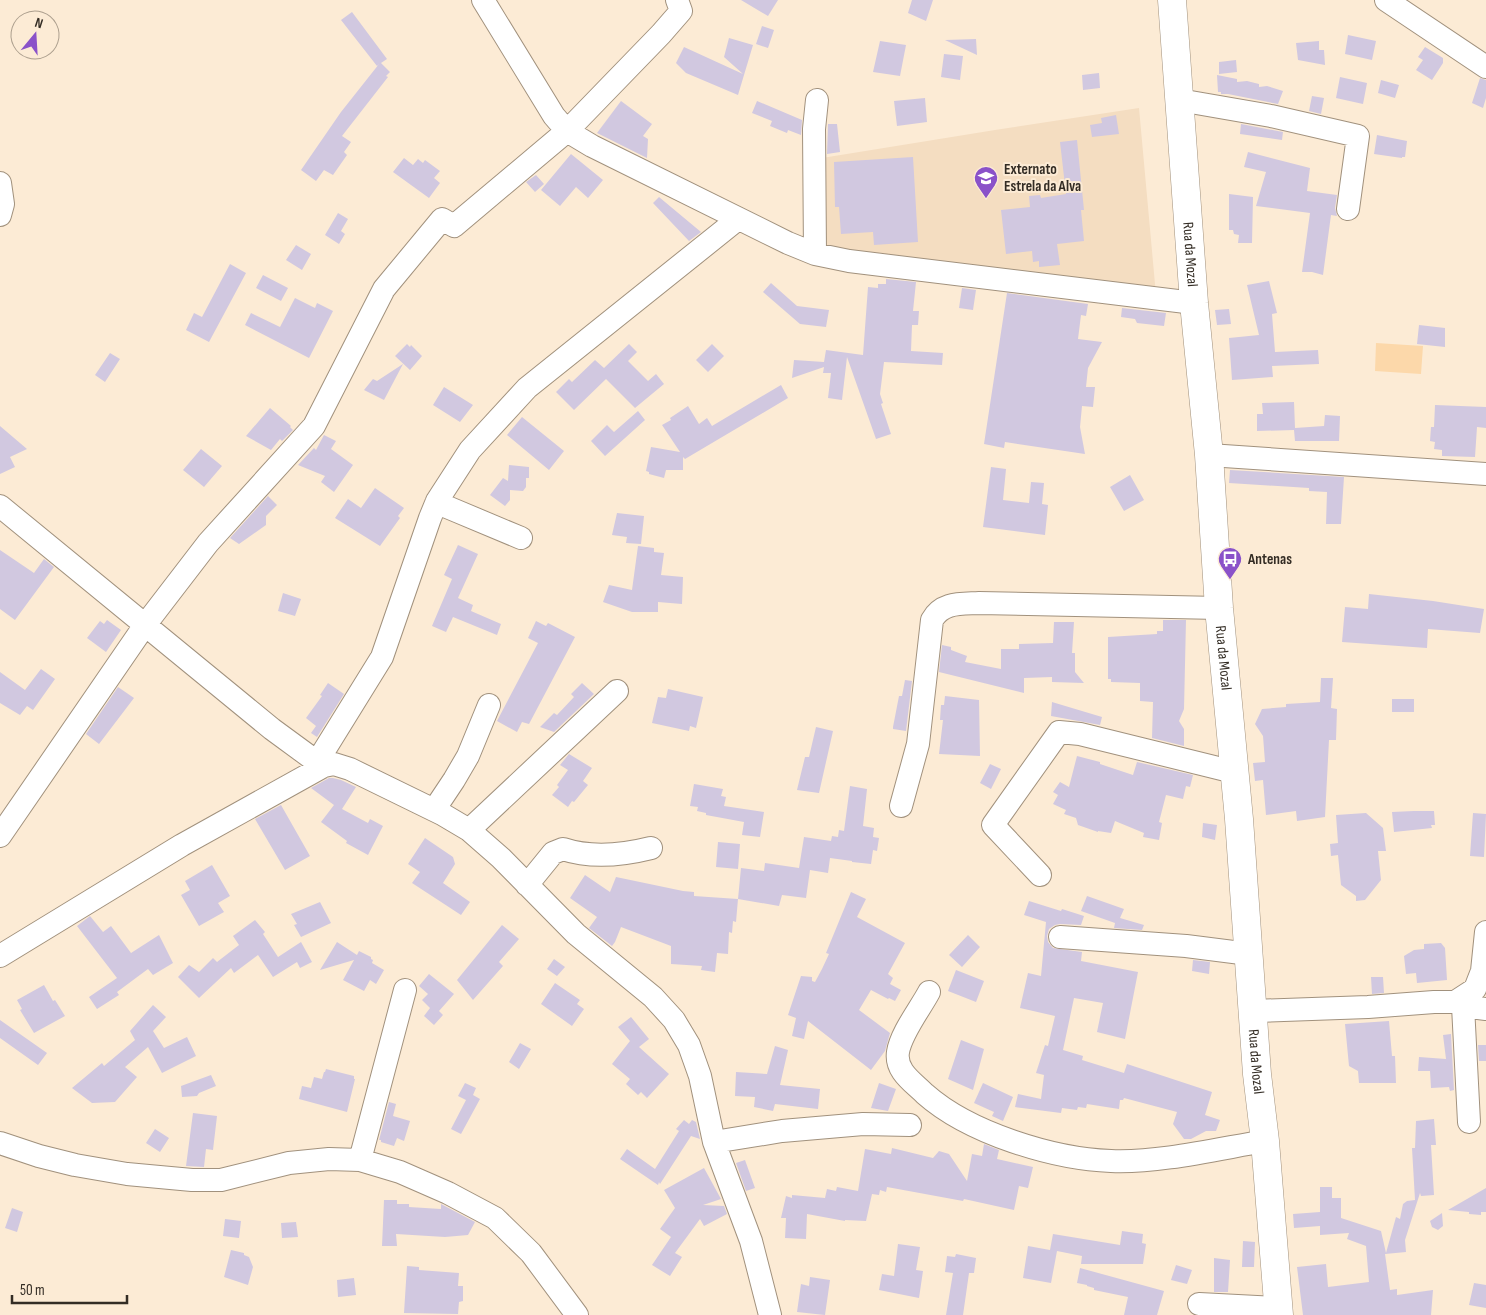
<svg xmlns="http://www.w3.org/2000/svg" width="1486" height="1315" font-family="'Sofia Sans Condensed',sans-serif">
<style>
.built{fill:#f4ddc1}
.green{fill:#fcd8aa}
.building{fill:#d1c8e0}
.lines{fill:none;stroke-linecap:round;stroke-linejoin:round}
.minor-casing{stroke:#a1917d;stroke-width:24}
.major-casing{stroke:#a1917d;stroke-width:29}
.minor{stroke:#fff;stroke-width:22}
.major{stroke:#fff;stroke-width:28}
.labels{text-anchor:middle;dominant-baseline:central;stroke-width:4;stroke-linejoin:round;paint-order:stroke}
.poi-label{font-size:15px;font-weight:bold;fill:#332c24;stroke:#fcebd5;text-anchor:start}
.street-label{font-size:15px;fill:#332c24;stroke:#fcebd5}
</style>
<rect width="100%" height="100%" fill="#fcebd5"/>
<path class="built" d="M1139 108 1156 295 825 248 822 158 995 130Z"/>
<path class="green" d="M1376 343 1423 346 1421 374 1375 371Z"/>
<path class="building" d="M741 0H778L768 16Z
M912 0H933L926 21 908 13Z
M352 12 387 59 381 63 390 72 386 76 388 77 342 136 351 142 344 152 347 155 333 175 324 170 316 181 301 170 341 112 379 64 377 66 341 20Z
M762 26 774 30 768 48 756 44Z
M1348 35 1376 41 1372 60 1345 54Z
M729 38 753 45 738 95 686 73 676 63 684 47 743 74 724 57Z
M976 39 977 55 945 40Z
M880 41 906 45 900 76 873 72Z
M1319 41V50H1324L1325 65 1298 60 1296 43Z
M1425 47 1443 58V63L1432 80 1416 70 1423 60 1418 57Z
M944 54 963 56 960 80 941 77Z
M1236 60 1237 72 1219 74V62Z
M1099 73 1100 88 1083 90 1082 75Z
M1217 75 1237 79V82L1247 81 1259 84V87L1267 86 1283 91 1278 104 1228 94H1221V92H1218Z
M1340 77 1367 83 1363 104 1336 98Z
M1480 78 1486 80V98L1483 108 1472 103Z
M1381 80 1399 85 1395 98 1378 93Z
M1312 96 1324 98 1321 114 1309 111Z
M925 98 927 122 897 126 894 101Z
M621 101 652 124 643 136 648 139 647 158 597 133Z
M757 101 802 120 801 135 788 130 787 133 770 126 772 121 752 113Z
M1116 115 1119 134 1092 137 1090 125 1102 123 1101 118Z
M828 124H837L840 152 827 154Z
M1241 124 1283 132 1282 140 1240 134Z
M1377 135 1407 141 1405 157H1402V158L1374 154Z
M1077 140 1084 210H1081L1084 241 1057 244 1060 265 1039 267V261L1033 262 1032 251 1006 254 1001 210 1030 207 1029 196 1040 195 1041 198 1066 194 1060 142Z
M1248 152 1310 168 1307 191 1337 195 1335 208 1337 216 1331 215 1323 275 1312 272H1302L1310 213 1256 206 1266 172 1244 167Z
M571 154 603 180 588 198 576 187 560 206 541 190Z
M913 157 918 242 874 245 873 232 841 234 839 207H835L834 162Z
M404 158 413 165 418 159 423 163 425 160 440 171 434 178 440 183 429 198 393 172Z
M536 175 544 184 535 192 526 182Z
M1229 194 1253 197 1252 243H1238L1239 235 1234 234 1233 230H1229Z
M659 197 701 232 689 241 653 203Z
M338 213 348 219 341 231 345 234 339 244 325 235Z
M296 245 311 254 302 270 286 260Z
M230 264 246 273 209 342 186 330 194 313 202 317Z
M263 275 288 288 281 301 256 288Z
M886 279 916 282 913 311H919L918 325H912L911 351 943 353 942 365 884 362 880 394 883 403 881 404 891 434 876 439 847 357 842 400 828 398 831 373H823L824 367 792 378 794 360 824 362 826 350 863 355 868 287 878 288V284H886Z
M1269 281 1277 313 1272 314 1275 352 1318 350 1319 364 1272 366 1273 377 1232 380 1229 338 1259 335 1247 285Z
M771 283 797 306 829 310 826 327 800 324 763 292Z
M962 288 976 290 973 310 959 308Z
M1007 293 1088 304 1086 316 1081 315 1078 339 1102 342 1088 368 1086 387H1095L1093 407 1082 406 1080 427 1085 454 1005 442 1004 448 984 444Z
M295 298 315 308 317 303 333 311 309 358 245 325 251 313 280 327Z
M1122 308 1166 313 1164 326 1137 323 1135 319 1121 317Z
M1229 309 1231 324 1217 325 1215 310Z
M1419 325 1445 328V347L1417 344Z
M407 344 410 347 411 345 422 356 410 370 395 356Z
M629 344 637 352 628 361 648 381 656 374 664 384 635 408 606 379 574 410 556 392 569 379 572 382 595 360 604 368Z
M712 344 724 356 708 372 696 360Z
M110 353 120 359 105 382 95 375Z
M403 364 384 400 364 390 373 379 377 381Z
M781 385 788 398 685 459 683 457V470H666L664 478 649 474V472L646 471 651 447 680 452 662 425 671 420 670 418 688 406 699 424 707 418 712 426Z
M444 387 473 405 460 422 433 405Z
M1294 402 1295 428 1324 426 1325 415 1340 416 1339 441H1295L1294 430 1257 431V414H1263L1262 403Z
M1435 405 1486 407V428L1477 427 1475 457 1442 456V450L1434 449 1435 442 1430 441 1431 427H1434Z
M270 408 291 426 290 427 293 430 282 441 280 439 271 450 246 436Z
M638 411 645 420 605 456 591 441 607 425 614 432Z
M522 417 564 451 549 470 507 435Z
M0 426 27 449 10 457 15 467 0 474Z
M324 435 336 441 331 449 353 465 334 492 321 482 325 476 298 465 314 448 316 450Z
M201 449 222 466 204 487 183 470Z
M509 465 529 467V478H526V487L523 491 510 490V500L505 506 490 495 503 478 508 481Z
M991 467 1006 469 1003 500 1029 503 1031 482 1044 483 1042 504 1048 505 1045 535 983 527Z
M1230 470 1344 477 1341 524H1326L1327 492 1309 491V488L1229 483Z
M1130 475 1144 500 1124 511 1110 487Z
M375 488 404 508 398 516 400 518 380 546 335 518 348 499 361 508Z
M268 496 277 505 266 516V525L239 544 230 538Z
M617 513 644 516 641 544 626 543 627 537 612 535Z
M458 545 478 554 458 598 473 605 471 611 501 624 497 635 453 617 446 632 432 626 452 579 444 575Z
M638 546 654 548V552L664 553 661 575 683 577 682 604 658 602V612H632L603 602 609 585 632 590Z
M0 550 34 573 44 559 54 567 15 620 0 609Z
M283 593 301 599 295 616 278 611Z
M1369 594 1433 601 1484 609 1480 633 1428 629 1427 648 1342 642 1345 607 1368 609Z
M107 620 121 630 106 652 87 638 100 621 104 624Z
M1163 620H1186L1184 709 1179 721 1184 729V746L1152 738 1153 702 1140 701V683L1111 682V679H1108V637L1157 634V631H1163Z
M536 621 546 626 548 623 575 637 529 724 522 722 517 732 497 721 538 643 528 638Z
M1054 622H1074L1072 653H1075V672L1084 683 1052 682V677L1024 678V693L939 672 942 645 951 647V650L967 656 965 662 1001 669V649H1019V644L1053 643Z
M41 669 55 679 33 710 27 706 20 715 0 703V672L25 690Z
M1321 678H1333L1331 708 1337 709 1336 740H1329L1325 817 1297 821 1296 811 1266 815 1263 780 1255 781 1253 763 1265 762 1263 736 1255 724 1262 709 1286 707V704L1320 702Z
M905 680 912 681 906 731 893 729V727L899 696H902Z
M328 683 344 694 317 737 311 733 316 726 306 718 322 696 320 695Z
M582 683 594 694 554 732 540 727 554 713 557 715 574 697 571 694Z
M118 687 134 698 99 744 86 734Z
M668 689 703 697 696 728 690 726 689 731 652 723 658 697 666 698Z
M945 696 979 700 980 756 939 754 943 720H940L941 705H944Z
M1392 699H1414V712H1392Z
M1052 702 1102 717 1100 725 1051 716Z
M816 727 833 731 819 793 797 790 805 757H809Z
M569 754 592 768 583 781 588 785 574 802 572 801 568 807 552 795 559 787 557 785 568 770 560 765Z
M1077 756 1100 762V764L1133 775 1137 762 1193 775 1190 787 1186 786 1183 799 1166 795 1159 822 1162 823 1159 840 1143 837 1144 833 1115 821 1111 833 1098 831V832L1078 825 1076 818 1064 814 1066 810 1053 804 1058 795 1053 792 1060 782 1069 787Z
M990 764 1001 769 991 789 980 783Z
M329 778H333L341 780 356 787 342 809 368 823 370 819 383 826 368 855 346 843 347 841 321 822 334 805 311 788Z
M694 784 723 789 721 796 726 797 724 806 764 812 760 837 742 835 744 822 706 815V813L697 811 698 807 690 806Z
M850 786 867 789 863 826 874 828 873 837 879 838 877 851 873 850 871 864 852 862V861L830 858 828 873 810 870 806 898 782 895 779 906 738 899 736 922 733 921 732 933 729 932 728 954 717 953 715 972 701 970 702 966 671 964V946L621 927 615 942 612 946 589 928 597 917 570 898 585 875 610 892 616 877 683 891 694 892V896L738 899 741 868 764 871 765 863 799 868 804 837 831 841 832 836 838 837 839 830 844 831Z
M281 805 310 856 285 870 255 819Z
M1414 811H1434L1435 825H1431L1432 828 1394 832 1392 812Z
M1366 813 1383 828 1386 851H1378L1381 880 1365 900 1356 901V896L1341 885 1338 855 1331 856 1330 844 1338 843 1336 815Z
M1473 813 1486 814 1484 857 1470 856Z
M1203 823 1217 825 1215 840 1202 837Z
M425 838 453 857 455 864 443 883 470 902 461 915 412 883 420 872 408 864Z
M718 842 740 844 738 869 716 867Z
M212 865 230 896 218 903 224 912 199 926 181 895 190 890 185 881Z
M851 892 866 899 857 917 905 943 888 974 893 978 890 984 901 990 895 1001 889 998 888 999 871 990 859 1010 890 1033 885 1051 871 1070 808 1021 804 1039 792 1036 796 1018 788 1015 801 976 812 977V981L815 982 822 969 829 954 826 953Z
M1087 896 1124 909 1120 918 1144 925 1142 930 1114 928 1115 923 1081 911Z
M1029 901 1061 911 1062 909 1084 916 1081 925 1060 924 1055 925 1049 929 1047 936 1048 942 1053 948 1082 952 1081 961 1138 972 1125 1039 1097 1032 1103 1003 1074 998 1063 1050 1083 1056 1082 1060 1124 1073 1127 1064 1212 1092 1205 1115 1220 1120 1216 1131H1206L1191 1139H1184L1173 1124 1177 1112 1124 1098 1123 1100H1120L1119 1109 1087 1104 1086 1108 1078 1107 1077 1110 1062 1108 1061 1113 1015 1107 1018 1094 1041 1099 1044 1075 1036 1073 1045 1045 1048 1046 1055 1016 1020 1008 1028 973 1041 976 1046 922 1024 915Z
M320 902 331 923 301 937 294 925 297 924 291 914Z
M90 916 103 932 111 926 131 953 159 935 173 963 153 975 148 969 117 992 119 995 97 1009 89 997 117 978 77 926Z
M255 920 265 932 263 934 278 957 301 942 312 962 300 968 297 962 273 977 258 955 234 973 231 968 199 998 178 977 189 965 199 972 213 958 217 962 239 945 233 936Z
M502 925 519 939 499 962 503 966 473 1000 457 980Z
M968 935 980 947 962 967 949 955Z
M337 942 357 955 359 951 371 957V959L373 960 372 963 384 970 376 984 370 980 364 991 343 980 354 960 320 970Z
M1441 943 1445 948 1447 980 1417 983 1416 973 1406 974 1404 956 1414 950 1424 949V944Z
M554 959 565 967 557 976 547 969Z
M1193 960 1210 962 1209 974 1192 971Z
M956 970 984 981 976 1002 948 991Z
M429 974 454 994 439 1011 443 1015 434 1025 424 1016 430 1008 422 1000 428 994 419 986Z
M1371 977H1383L1384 993 1372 994Z
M555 983 580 1000 577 1004 584 1009 572 1026 541 1004Z
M44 985 53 1001 55 1000 65 1016 34 1033 20 1010 22 1009 17 1000Z
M153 1005 166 1017 153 1031 164 1048 187 1037 196 1056 162 1073 148 1047 125 1067 137 1077 115 1102 92 1103 72 1088 102 1063 104 1066 135 1040 130 1031Z
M631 1017 649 1039 639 1047 669 1074 647 1098 641 1092 638 1095 626 1084 630 1079 612 1064 630 1041 618 1027Z
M0 1020 47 1053 38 1065 0 1038Z
M1389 1021 1392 1056H1395L1396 1083H1359L1358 1071 1349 1066 1345 1024Z
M1451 1034 1454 1090 1450 1091 1449 1087 1431 1088 1430 1071H1418L1419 1057 1446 1059 1443 1035Z
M961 1040 984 1049 973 1090 948 1079Z
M520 1043 531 1049 519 1069 509 1062Z
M1478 1045H1486V1061H1479Z
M775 1046 788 1050 780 1085 820 1089 818 1109 775 1104 773 1111 754 1107 755 1097 735 1096 736 1072 767 1074Z
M326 1069 354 1076V1079H355L347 1112 299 1099 302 1086 311 1088 314 1077 322 1079 324 1072H325Z
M211 1075 216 1086 199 1093 197 1096 182 1097 181 1086Z
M465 1083 476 1088 473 1095 480 1099 461 1134 451 1129 466 1100 458 1096Z
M879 1083 896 1089 888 1111 871 1108Z
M983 1083 1013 1097 1003 1121 992 1116 994 1112 974 1103Z
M389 1102 396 1104 393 1116 410 1121 404 1141 397 1138 394 1146 381 1142V1140H379Z
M193 1113 217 1116 213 1150 206 1149 204 1167 186 1166Z
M1434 1119 1436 1145H1431L1434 1195 1421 1196 1420 1193 1405 1240 1406 1252 1385 1254 1390 1290 1397 1289V1295L1433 1290 1431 1315H1303L1297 1267 1326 1264 1328 1287 1369 1282 1366 1246 1347 1239 1349 1233 1320 1235V1226L1294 1228 1293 1214 1320 1212V1187H1332V1198H1341V1218L1381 1231 1386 1253 1396 1217 1400 1219 1403 1204 1407 1201 1415 1200 1412 1148H1415L1416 1121Z
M684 1120 689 1124 692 1120 696 1122 700 1139 691 1136 660 1184 659 1182 658 1185 620 1159 627 1149 655 1169 679 1131 676 1129Z
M155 1129 169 1138 160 1152 146 1143Z
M984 1144 999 1150 997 1159 1033 1167 1028 1188 1019 1186 1014 1210 964 1199 963 1201 887 1187 886 1192 880 1190 879 1195 872 1194 866 1221 845 1220V1221L807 1214 806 1239 785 1238 786 1218H781L786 1196 792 1198V1195L825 1198 827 1189 836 1191 837 1187 858 1191 865 1149 891 1154 892 1148 933 1158 939 1151 949 1154 967 1181 972 1154 982 1156Z
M745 1160 755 1188 746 1191 736 1163Z
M704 1168 721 1199 703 1205 724 1206 727 1214 704 1226 700 1219 675 1253 682 1257 670 1276 652 1265 671 1237 660 1229 675 1208 664 1190Z
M1486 1188V1212H1481V1215L1469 1214V1212L1448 1210Z
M384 1200H397V1204H409V1207L441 1209V1204L475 1222 468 1235 445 1237 396 1234 397 1246H382Z
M12 1208 23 1212 17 1232 5 1228Z
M1442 1213 1443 1226 1438 1230 1432 1227 1430 1221Z
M225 1219 241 1221 239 1238 223 1236Z
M296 1222 298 1237 282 1238 281 1223Z
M1122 1231 1143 1234 1142 1243 1146 1244 1143 1264H1081L1082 1256 1057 1251 1051 1283 1023 1278 1028 1246 1050 1250 1053 1234 1120 1245Z
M1243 1241 1255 1242 1254 1267H1242Z
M898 1244 920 1247 916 1270 923 1271 919 1298 879 1290 882 1274 894 1276Z
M231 1250 244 1253V1255L249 1257 253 1267 248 1285 224 1277Z
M956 1254 976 1258 974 1273H969L963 1315H946L953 1273 945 1272 947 1256 955 1257Z
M1214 1258 1230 1260 1228 1292H1214Z
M1176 1265 1192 1270 1187 1284 1171 1280Z
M407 1266 419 1267V1270L459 1273 458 1286H463V1301L459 1302 458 1314 404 1313Z
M1080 1268 1164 1291 1157 1315H1124L1128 1297 1094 1290V1288L1087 1286V1285L1077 1283Z
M810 1277 830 1280 825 1315 797 1312 801 1284 809 1286Z
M354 1278 356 1295 338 1297 337 1280Z
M1474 1283 1486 1285V1308L1469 1305Z"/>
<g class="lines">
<g class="minor-casing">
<path id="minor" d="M483 0 554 116 567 131 592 146 788 243 815 254 849 261 1194 303
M1386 0 1486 67
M1179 100 1271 116 1358 136 1348 209
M0 183 3 204 0 215
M815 254 814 129 817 100
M1209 455 1486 474
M437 501 447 507 521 538
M0 506 272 729 317 762 324 766 334 764 350 769 442 814 469 830 501 858 576 934 653 997 674 1020 689 1045 700 1076 714 1142 751 1241 770 1315
M317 762 382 657 430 518 437 501 470 450 527 388 738 219
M901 806 918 744 932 620C942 602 960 604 979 603L1219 608
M434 810 454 780 468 756 489 705
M469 830 617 691
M0 836 145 625 208 543 314 426 384 289 442 219 454 226 567 131 661 34 681 11 677 0
M1040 875 993 825 1059 732 1080 734 1234 772
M527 885 553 853 563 849C590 858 623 855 651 848
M1060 937 1186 946 1249 954
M0 956 182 845 324 766
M929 992C920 1009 901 1033 898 1052 895 1071 913 1082 925 1094 969 1133 1053 1159 1111 1161 1159 1163 1217 1149 1265 1141
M1455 1002 1475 989 1482 971 1486 932
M1463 1006 1469 1122
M1254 1011 1368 1007 1434 1002H1455L1463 1006 1486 1009
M714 1142 782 1131 863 1124 910 1125
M0 1143 39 1156 75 1165 127 1174 192 1180H221L289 1163 329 1159 360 1160 400 1172 448 1193 495 1218 531 1253 577 1315
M360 1160 405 990
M1199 1304 1278 1308"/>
</g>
<g class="major-casing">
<g id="major">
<path id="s1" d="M1172 0 1194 303 1209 455 1219 608 1239 819 1257 1074 1265 1141 1279 1315"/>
</g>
</g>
<use href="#minor" class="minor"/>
<use href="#major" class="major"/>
</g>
<defs>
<g id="university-pin" transform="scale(1.25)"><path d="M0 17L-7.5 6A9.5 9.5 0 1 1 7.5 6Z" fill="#8a52c9" stroke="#fcebd5"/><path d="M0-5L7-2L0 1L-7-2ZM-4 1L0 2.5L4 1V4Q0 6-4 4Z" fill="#fff"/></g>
<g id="bus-pin" transform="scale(1.25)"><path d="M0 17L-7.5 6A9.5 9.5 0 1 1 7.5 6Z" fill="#8a52c9" stroke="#fcebd5"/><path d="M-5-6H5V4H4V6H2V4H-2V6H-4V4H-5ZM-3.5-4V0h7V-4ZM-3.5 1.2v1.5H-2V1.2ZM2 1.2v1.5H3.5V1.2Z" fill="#fff"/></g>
</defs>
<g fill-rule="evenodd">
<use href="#university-pin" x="986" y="178"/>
<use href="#bus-pin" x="1230" y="559"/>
</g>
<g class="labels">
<g class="poi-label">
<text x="1004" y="169">Externato<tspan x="1004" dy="17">Estrela da Alva</tspan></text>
<text x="1248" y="559">Antenas</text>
</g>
<g class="street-label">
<text stroke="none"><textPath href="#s1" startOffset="255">Rua da Mozal</textPath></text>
<text stroke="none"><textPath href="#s1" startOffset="660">Rua da Mozal</textPath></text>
<text stroke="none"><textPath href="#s1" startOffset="1065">Rua da Mozal</textPath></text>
</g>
</g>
<g transform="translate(35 35) rotate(18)"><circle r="24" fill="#fcebd5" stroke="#ac9f8e"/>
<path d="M0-4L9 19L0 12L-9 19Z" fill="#8a52c9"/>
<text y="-8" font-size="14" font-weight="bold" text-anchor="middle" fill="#332c24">N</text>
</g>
<path d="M12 1295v8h115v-8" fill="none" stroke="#332c24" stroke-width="2.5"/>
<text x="20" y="1295" font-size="15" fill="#332c24" stroke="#fcebd5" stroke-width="4" paint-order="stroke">50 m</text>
</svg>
